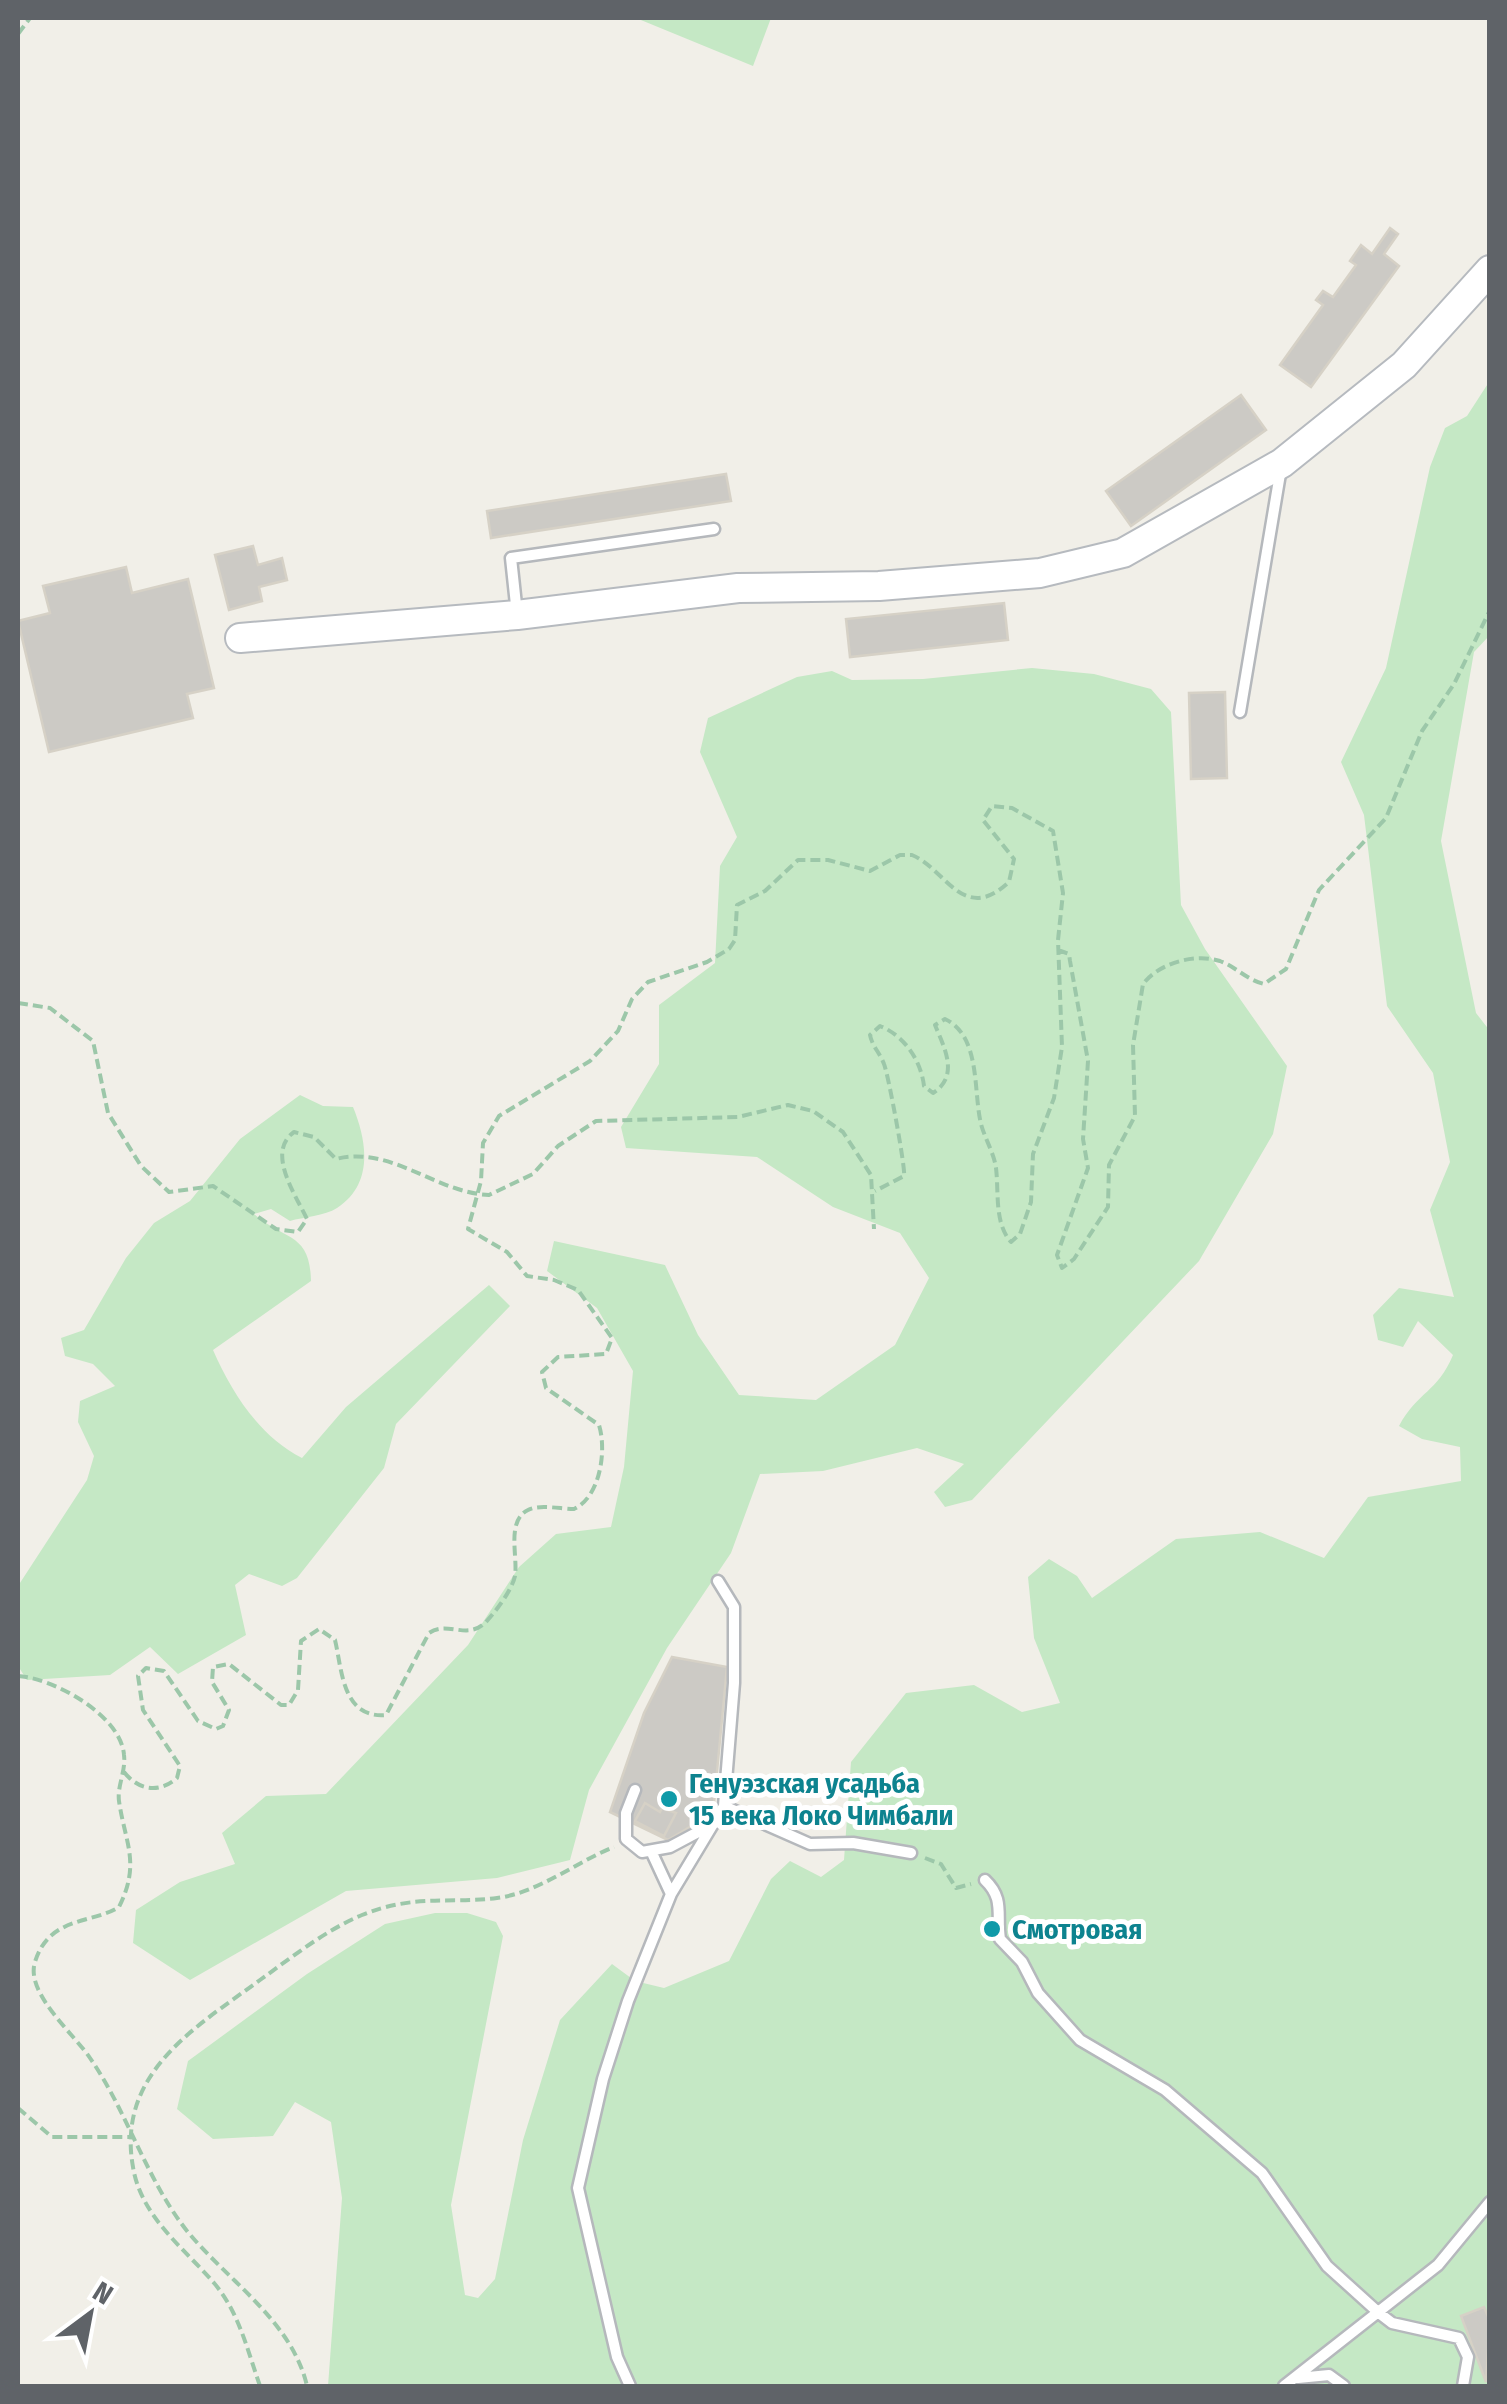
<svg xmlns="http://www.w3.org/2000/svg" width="1507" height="2404" font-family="'Fira Sans Condensed',sans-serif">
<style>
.green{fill:#c5e8c5}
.building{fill:#cccac5;stroke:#d6d1c6;stroke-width:2.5}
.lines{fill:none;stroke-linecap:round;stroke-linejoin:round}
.lane-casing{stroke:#b5b8bc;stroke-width:15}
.secondary-casing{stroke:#b6babf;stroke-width:32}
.path{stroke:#9cc7a9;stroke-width:4;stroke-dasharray:10 5;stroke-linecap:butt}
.lane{stroke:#fff;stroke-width:10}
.secondary{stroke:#fff;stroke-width:28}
.culture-dot{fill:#0f9aa8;stroke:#fff;stroke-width:4}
.labels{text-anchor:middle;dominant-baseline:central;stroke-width:10;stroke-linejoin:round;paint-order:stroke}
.culture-label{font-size:28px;font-weight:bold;fill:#0d838f;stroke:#fff;text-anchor:start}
</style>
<rect width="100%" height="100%" fill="#f1efe8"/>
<path class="green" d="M636 18H771L753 66Z
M1489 382V636L1474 652 1441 841 1476 1013 1490 1031 1489 2386H328L342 2198 331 2122 295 2102 273 2136 213 2139 177 2109 188 2061 307 1974 385 1924 435 1913H467L496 1922 503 1936 451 2205 465 2295 478 2298 495 2279 523 2140 560 2020 612 1964 635 1981 664 1988 729 1961 771 1879 790 1861 821 1877 844 1860 851 1762 906 1693 974 1685 1022 1712 1060 1703 1034 1638 1028 1577 1049 1559 1077 1576 1092 1598 1176 1539 1260 1532 1324 1558 1368 1497 1461 1481 1460 1447 1422 1439 1399 1426C1418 1391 1437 1393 1453 1355L1418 1321 1403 1347 1378 1340 1373 1315 1399 1288 1454 1297 1430 1210 1450 1162 1433 1073 1387 1006 1364 815 1341 762 1386 668 1430 467 1445 428 1467 416Z
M1032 668 1094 674 1151 689 1171 712 1181 905 1205 949 1287 1066 1273 1134 1199 1261 972 1500 945 1507 934 1492 964 1464 917 1448 823 1471 760 1474 731 1553 667 1648 589 1790 570 1860 497 1878 346 1891 190 1980 133 1943 136 1910 180 1882 235 1864 222 1833 266 1796 326 1794 468 1645 519 1567 556 1534 611 1527 624 1467 633 1371 597 1308 547 1271 554 1241 665 1265 698 1335 739 1395 816 1400 895 1345 929 1278 900 1233 833 1207 757 1157 626 1148 621 1127 659 1064V1005L715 963 720 866 737 837 700 752 708 718 797 677 832 671 852 680 923 679Z
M300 1095 323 1106 353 1107C367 1141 374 1184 337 1208 325 1216 303 1217 290 1221L271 1209 254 1214C285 1241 310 1232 311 1281L213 1350C232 1393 259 1436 302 1458L346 1407 489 1285 510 1306 396 1424 384 1468 297 1578 282 1586 249 1574 235 1585 246 1635 178 1674 150 1647 110 1675 27 1680 18 1666V1586L87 1480 94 1456 78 1422 80 1401 115 1386 93 1364 65 1356 61 1338 84 1330 126 1258 154 1223 190 1201 240 1139Z"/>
<path class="building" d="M1390 228 1398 234 1384 254 1399 266 1311 387 1280 365 1323 305 1316 300 1323 291 1333 297 1356 265 1350 261 1361 245 1372 254Z
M1241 395 1266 430 1131 526 1106 491Z
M726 474 731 501 491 538 487 511Z
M253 546 258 565 282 558 287 580 259 587 262 601 229 610 215 555Z
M126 567 132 593 188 579 214 688 187 694 193 718 49 752 18 621 50 613 43 586Z
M1004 603 1008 640 850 657 846 619Z
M1225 692 1227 778 1191 779 1189 693Z
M672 1657 727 1667 713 1813 668 1840 610 1812 644 1713Z
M645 1803 660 1812 662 1808 676 1813 664 1836 635 1821Z
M1484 2307 1490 2321 1486 2382 1461 2316Z"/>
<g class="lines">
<g class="lane-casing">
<path id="lane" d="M517 614 511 558 714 529
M1240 712 1281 468
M635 1790 626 1813V1839L642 1852 670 1847 715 1823
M724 1806 810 1844 853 1843 911 1853
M652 1853 671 1894
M985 1880C1005 1899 996 1915 1000 1939L1022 1962 1038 1993 1080 2040 1165 2090 1262 2173 1327 2266 1379 2313 1392 2323 1459 2338 1468 2357 1463 2386
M1298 2378 1329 2375 1344 2386
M630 2386 617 2357 578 2188 603 2079 628 2001 671 1894 724 1806 734 1683V1607L718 1581
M1284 2386 1438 2265 1490 2202"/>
</g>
<g class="secondary-casing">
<path id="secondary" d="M240 638 517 615 738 588 879 586 1040 573 1123 553 1282 463 1404 365 1490 270"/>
</g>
<path class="path" d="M18 34 30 18
M1058 950 1069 954 1070 961 1088 1061 1083 1139 1088 1168 1057 1255 1062 1268 1074 1259 1108 1207 1109 1165 1135 1116 1133 1045 1143 984C1159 963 1195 953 1220 961 1236 967 1247 980 1264 984L1286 969 1319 890 1386 818 1422 731 1454 684 1490 610
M18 1003 50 1008 93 1041 108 1113 141 1166 169 1192 213 1186 276 1229 298 1232 307 1219C295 1194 266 1152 294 1132L314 1137 336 1159C391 1145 436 1193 489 1195L533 1174 558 1146 596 1121 738 1117 788 1105 813 1111 843 1132 871 1175 874 1229
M18 1676C53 1678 121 1715 124 1755 126 1771 117 1786 119 1801 125 1843 141 1863 119 1907 92 1924 49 1916 35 1962 25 1993 74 2034 90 2058 128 2113 146 2179 187 2231 228 2281 292 2321 307 2386
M124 1772C138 1790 159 1794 177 1778L180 1766 143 1710 138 1676 146 1668 164 1671 198 1721 216 1729 223 1726 229 1710 212 1682 213 1667 229 1664 281 1705H289L298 1690 301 1641 319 1629 335 1640C342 1669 342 1719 386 1715L429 1633C448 1620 467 1641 486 1622 496 1611 512 1590 515 1576 518 1556 506 1521 528 1510 539 1504 561 1509 574 1509 600 1497 607 1451 599 1425L546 1388 542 1372 558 1357 606 1354 612 1338 578 1290 554 1280 527 1276 507 1252 468 1229 481 1181 483 1143 499 1116 590 1061 618 1031 632 999 648 982 707 962 729 949 735 940 737 905 765 891 798 860H828L870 871 900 855H912C946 869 963 925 1009 882L1014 859 983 820 992 806 1012 808 1053 831 1063 893 1058 940 1062 1047 1054 1098 1033 1154 1031 1202 1020 1234 1011 1242C994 1223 999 1192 996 1168 994 1153 985 1139 981 1124 973 1091 981 1036 945 1019L935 1025C944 1047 960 1076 933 1093L924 1086C921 1061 905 1036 880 1026L870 1035C872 1046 880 1053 884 1064 888 1073 906 1170 904 1176L875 1191
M925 1858 941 1864 956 1888 971 1884
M18 2108 52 2137H131
M260 2386C248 2352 239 2312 214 2283 184 2248 141 2217 133 2167 116 2073 196 2027 260 1980 292 1957 326 1930 362 1915 414 1894 446 1904 497 1898 538 1893 576 1862 614 1847"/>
<use href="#lane" class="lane"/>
<use href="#secondary" class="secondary"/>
</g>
<g class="culture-dot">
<circle cx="669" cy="1799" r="10"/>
<circle cx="992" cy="1929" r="10"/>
</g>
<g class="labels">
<g class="culture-label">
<text x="689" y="1783">Генуэзская усадьба<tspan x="689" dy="32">15 века Локо Чимбали</tspan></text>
<text x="1012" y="1929">Смотровая</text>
</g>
</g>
<rect width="1507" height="2404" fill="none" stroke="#5f6368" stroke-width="40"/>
<g transform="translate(90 2314) rotate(32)" stroke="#ffffff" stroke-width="8" paint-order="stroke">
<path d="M0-8L18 38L0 25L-18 38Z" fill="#5f6368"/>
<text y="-15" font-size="28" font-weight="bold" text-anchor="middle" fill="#5f6368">N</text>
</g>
</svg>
